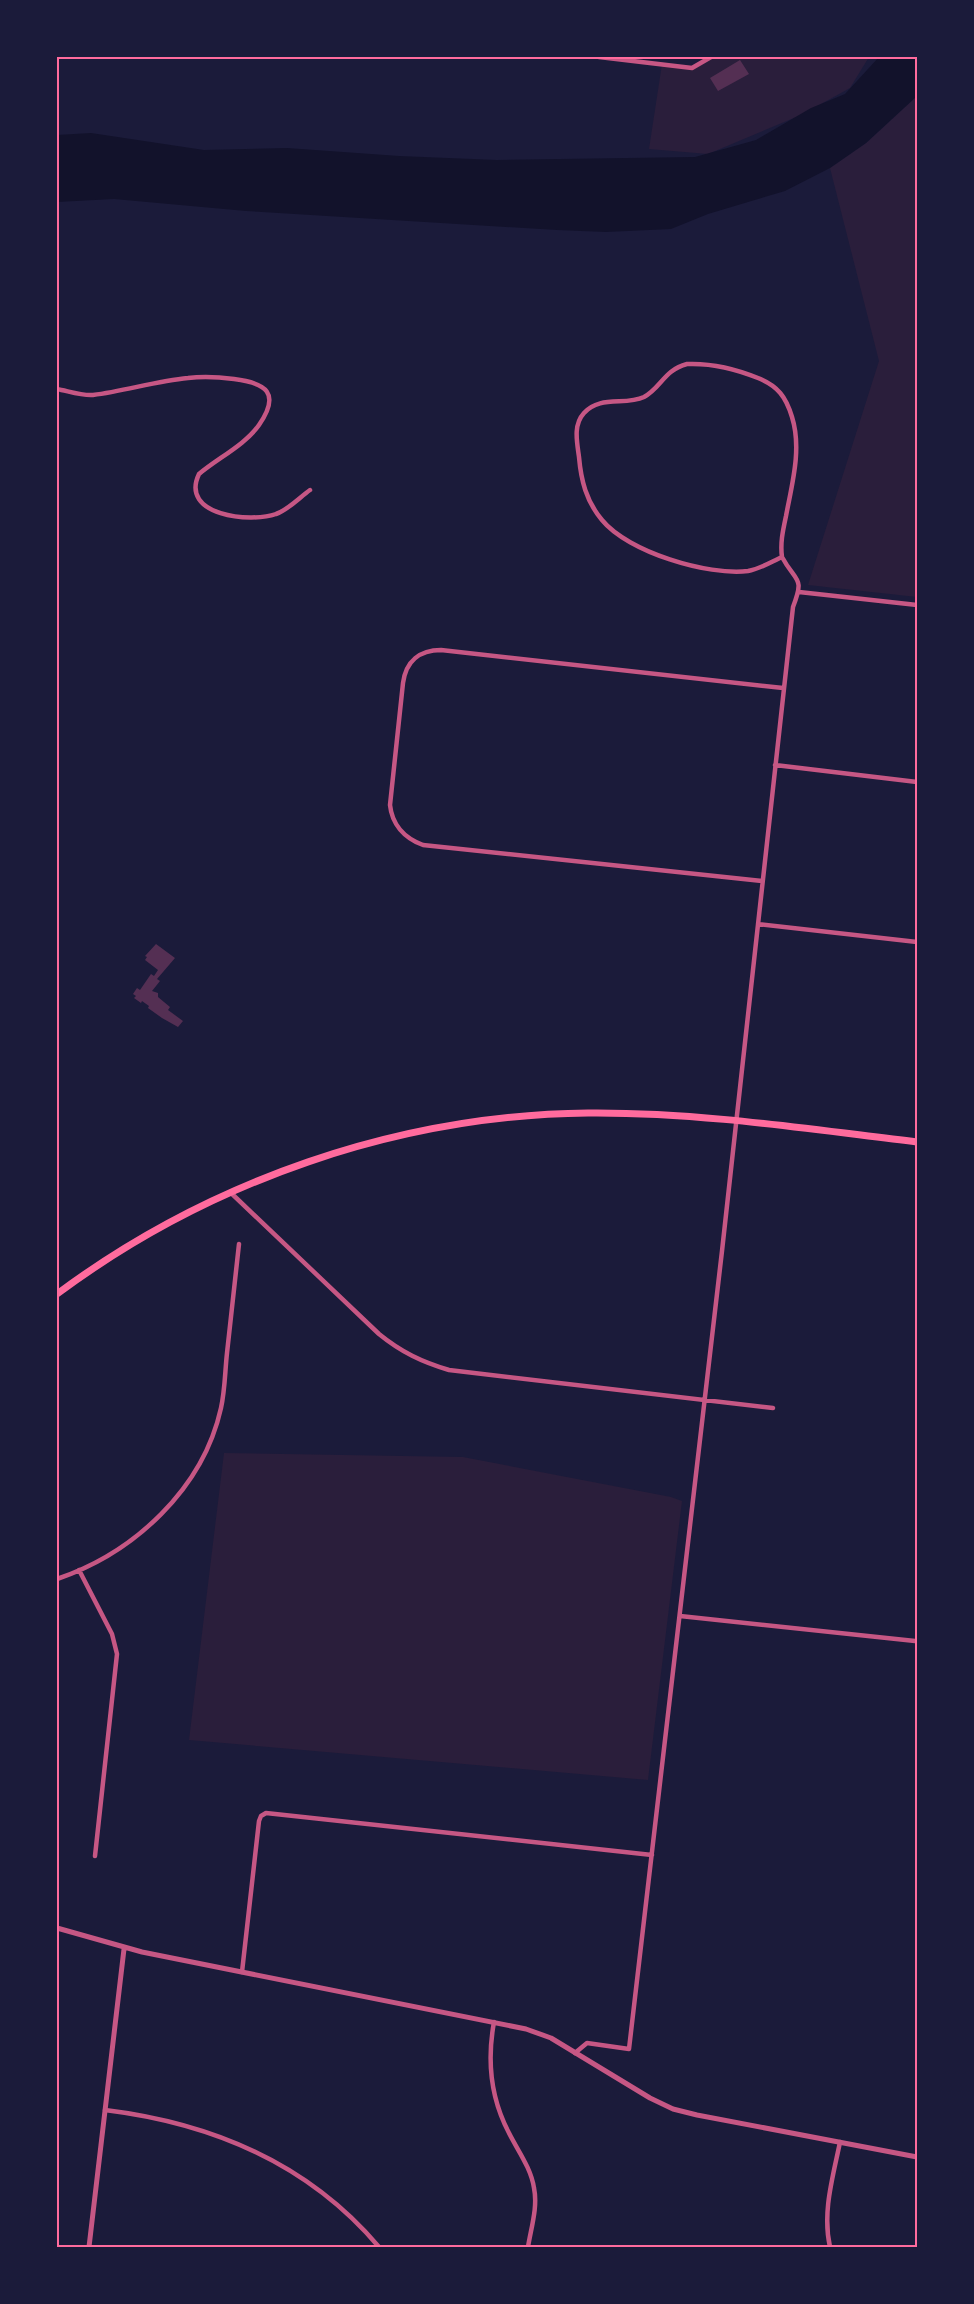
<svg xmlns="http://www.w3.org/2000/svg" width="974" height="2304" font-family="'Work Sans',sans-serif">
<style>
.green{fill:#2a1e3b}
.water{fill:#12122b}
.building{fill:#542f53}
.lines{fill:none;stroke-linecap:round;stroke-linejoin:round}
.minor{stroke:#c65784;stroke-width:4.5}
.tertiary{stroke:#c65784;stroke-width:5}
.primary{stroke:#ff6b9d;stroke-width:7}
.neatline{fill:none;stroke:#ff6b9d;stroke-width:2}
</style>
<rect width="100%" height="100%" fill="#1b1b3a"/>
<path class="green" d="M711 57H869L850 88 801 115 708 154 649 149 662 64 692 68Z
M917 96V597L808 585 879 361 830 168 866 143Z
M224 1453 463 1457 671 1497 682 1501 648 1780 189 1740Z"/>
<path class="water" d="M879 57H917V96L866 143 830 168 785 191 708 214 671 229 606 232 557 230 246 211 114 199 57 202V135L91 133 204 150 287 148 399 156 497 160 695 157 756 140 811 108 845 94Z"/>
<path class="building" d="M740 60 749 74 718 91 710 78Z
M156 944 175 958 157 979 160 981 152 991 158 993V997L170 1007 168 1010 183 1021 178 1027 162 1018 148 1008 149 1006 142 1001 141 1003 134 998 136 996 133 994 137 988 140 990 151 974 154 976 158 970 145 960 147 957 145 956Z"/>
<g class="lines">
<path class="minor" d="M599 57 692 68 711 57
M687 364C711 363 736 369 758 378 778 386 786 397 792 417 802 449 792 484 786 516 783 530 780 543 782 557 771 562 760 569 748 571 708 576 628 552 602 520 586 501 581 480 579 457 577 442 573 425 584 413 600 395 625 406 644 397 661 388 664 370 687 364Z
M57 389C68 391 82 396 93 395 125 391 156 381 188 378 204 376 219 377 234 379 266 383 281 393 259 425 245 445 218 458 199 474 179 516 251 523 276 514 288 510 300 497 310 490
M799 592 917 605
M775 765 917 782
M762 881 423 845C404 838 392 824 390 805L403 683C406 661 420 650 441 650L783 688
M758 924 917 942
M230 1192 379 1334C401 1352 422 1362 449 1370L773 1408
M79 1570 112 1634 117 1654 95 1856
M57 1579C134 1553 203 1489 221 1408 225 1390 225 1371 227 1353 231 1317 235 1281 239 1244
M680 1616 915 1641
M242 1972 259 1821 261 1816 266 1813 652 1855
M494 2022C487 2060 491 2099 509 2133 518 2151 531 2168 534 2188 538 2207 531 2228 528 2247
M575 2053 587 2043 629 2049 722 1251 793 607C805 576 796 583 782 557
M105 2110C211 2123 308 2163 379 2247
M830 2247C822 2212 833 2177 840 2142"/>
<path class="tertiary" d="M57 1928 142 1952 526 2029 551 2038 650 2098 673 2109 697 2115 917 2157
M89 2247 124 1949"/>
<path class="primary" d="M57 1294C209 1181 398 1115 588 1113 698 1112 808 1129 917 1142"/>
</g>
<rect width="974" height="2304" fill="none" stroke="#1b1b3a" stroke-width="117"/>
<rect x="58" y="58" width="858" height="2188" class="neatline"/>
</svg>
